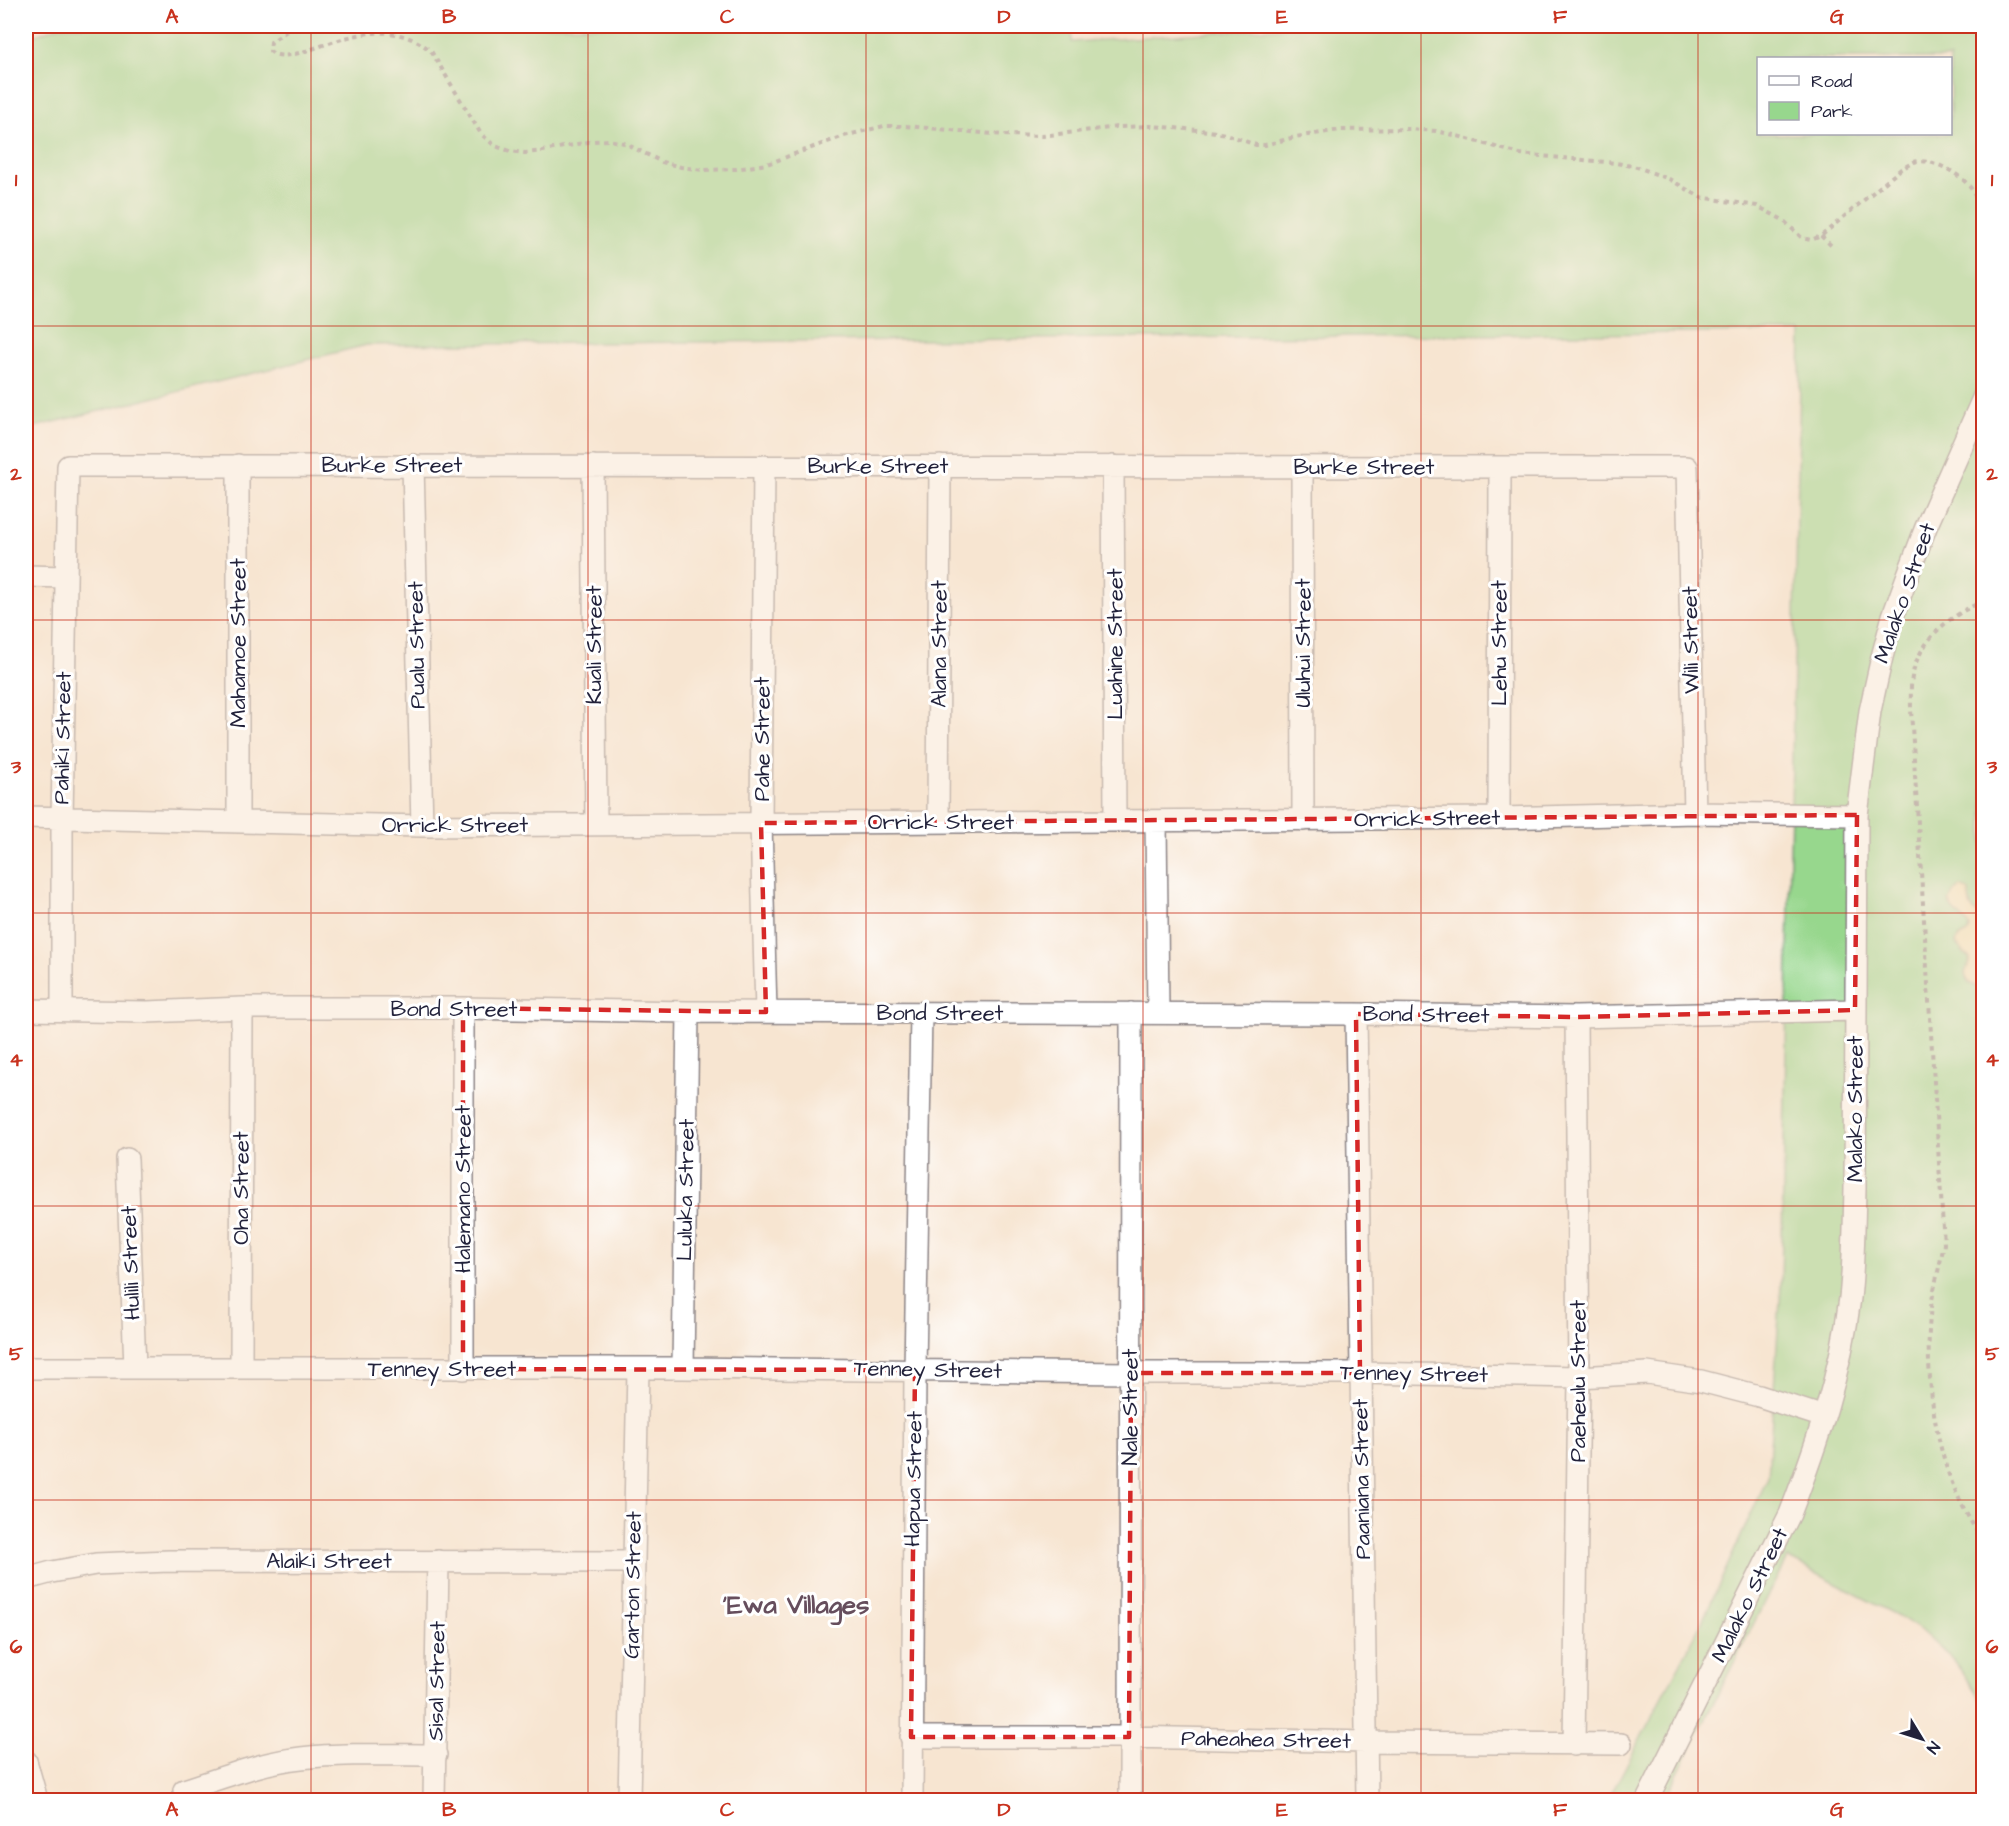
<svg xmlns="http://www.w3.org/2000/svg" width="2009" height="1826" font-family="'Architects Daughter',sans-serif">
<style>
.green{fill:#97d78d;stroke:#5c7c64;stroke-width:1.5;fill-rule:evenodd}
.sand{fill:#eeda9e;stroke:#887e6c;stroke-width:1.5}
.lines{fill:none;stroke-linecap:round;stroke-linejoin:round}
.minor-casing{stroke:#8c8486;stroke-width:24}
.path{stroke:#8c8486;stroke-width:4;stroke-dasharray:4.5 4.5;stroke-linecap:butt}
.minor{stroke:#fff;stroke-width:21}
.marked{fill:none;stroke:#d62828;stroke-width:4.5;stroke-dasharray:12 8;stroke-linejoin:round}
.grid{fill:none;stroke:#c8321e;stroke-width:1.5;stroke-opacity:0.55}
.labels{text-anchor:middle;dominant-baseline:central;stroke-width:6;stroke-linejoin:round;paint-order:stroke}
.street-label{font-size:22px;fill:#22223b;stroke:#fff}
.quarter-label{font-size:26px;font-weight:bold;fill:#664e5d;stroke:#fff}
.neatline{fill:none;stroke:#c8321e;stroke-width:2}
.grid-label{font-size:20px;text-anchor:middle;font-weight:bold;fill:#c8321e}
</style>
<rect width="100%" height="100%" fill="#fff"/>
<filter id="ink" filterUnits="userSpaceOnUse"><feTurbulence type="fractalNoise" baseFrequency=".0167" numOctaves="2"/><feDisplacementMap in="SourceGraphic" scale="12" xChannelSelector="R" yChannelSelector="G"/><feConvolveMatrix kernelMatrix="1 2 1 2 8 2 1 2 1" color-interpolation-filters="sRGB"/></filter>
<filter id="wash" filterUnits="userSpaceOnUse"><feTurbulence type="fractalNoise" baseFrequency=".008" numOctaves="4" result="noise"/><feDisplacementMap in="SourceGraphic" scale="24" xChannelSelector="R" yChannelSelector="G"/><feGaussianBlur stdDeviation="1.35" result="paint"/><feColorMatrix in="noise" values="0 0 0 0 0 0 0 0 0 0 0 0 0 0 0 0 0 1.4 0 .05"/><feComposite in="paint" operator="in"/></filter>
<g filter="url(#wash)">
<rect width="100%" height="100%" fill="#f7e5d1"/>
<path class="green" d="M59 26H1071L1072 42 1307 26H1983V1704L1969 1681 1953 1660 1920 1630 1902 1618 1787 1558 1664 1800H1608L1701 1624 1768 1477 1781 1286 1801 332 367 345 26 429V39ZM1758 58H1950V134H1758Z"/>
<path class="sand" d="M1961 887 1969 891C1969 908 1970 908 1983 918V989C1974 987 1966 983 1965 973L1970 959 1956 944 1957 939C1962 934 1970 935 1970 926L1953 909 1949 902 1953 893Z"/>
</g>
<g filter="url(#ink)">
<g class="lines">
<g class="minor-casing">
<path id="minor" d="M238 465V822
M413 465 422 826
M593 466 596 825
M764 466 761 823 766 1012
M1113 466 1115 821
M1302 467 1303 820
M26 576 66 577
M26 817 422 826 1499 818 1695 813 1857 815
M1499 818 1500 467
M1156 821 1158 1013
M938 822 940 466
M463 1008V1369
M26 1010 147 1012 242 1008H463L688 1012 1356 1014 1576 1017 1855 1010
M62 1010V819L68 466 1687 467 1695 813
M1356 1014 1367 1800
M127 1159 135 1367
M241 1367 242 1008
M26 1368H683L1131 1373H1360L1579 1377 1647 1373 1701 1381 1759 1396 1824 1417
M683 1368 688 1012
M26 1579 52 1572 96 1564 169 1561 634 1562
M911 1737H1129L1366 1742 1621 1744
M1574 1745 1579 1377 1576 1017
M26 1761 37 1800
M184 1790C222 1778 261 1762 301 1758 345 1753 391 1755 436 1755
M434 1800 438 1561
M629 1800 638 1369
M912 1800 915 1370 921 1013
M1130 1800 1131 1013
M1647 1800 1790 1514C1817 1444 1841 1373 1850 1298 1854 1262 1854 1225 1855 1189L1857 815 1870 711 1882 657 1893 616 1906 580 1926 527 1984 396"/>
</g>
<path class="path" d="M294 26 271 42 270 51C295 74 370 0 431 51L481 134 495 146 510 151 525 153 543 151 593 141 609 140 624 143 662 162 681 167 703 170 736 169 767 164 844 136 884 126H906L1004 135 1042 136 1117 127 1152 126 1209 131 1226 134 1256 145H1265L1295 137 1340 130 1410 129 1436 131 1458 136 1520 154 1616 163 1637 167 1669 179 1700 197 1757 206 1783 220 1802 238 1811 240 1821 236 1901 169C1905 167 1910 164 1914 162 1932 157 1963 175 1972 190 1977 199 1979 208 1984 217
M1821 236 1834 248
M1984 601C1952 614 1922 637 1913 672 1910 684 1911 697 1911 710L1944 1244C1940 1265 1934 1286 1931 1307 1924 1360 1933 1443 1956 1492 1964 1510 1974 1527 1984 1544"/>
<use href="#minor" class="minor"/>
</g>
</g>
<path d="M0 0H2009V1826H0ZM1857 815 1855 1010 1576 1017 1356 1014 1360 1373H1131L1129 1737H911L915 1370 463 1369V1008L766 1012 761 823Z" fill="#f7e5d1" fill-opacity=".55" fill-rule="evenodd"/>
<path class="marked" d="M1857 815 1855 1010 1576 1017 1356 1014 1360 1373H1131L1129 1737H911L915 1370 463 1369V1008L766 1012 761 823Z"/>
<path class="grid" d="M311 26V1800M588 26V1800M866 26V1800M1143 26V1800M1421 26V1800M1698 26V1800M26 326H1984M26 620H1984M26 913H1984M26 1206H1984M26 1500H1984"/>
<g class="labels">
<g class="street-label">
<text x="392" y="465">Burke Street</text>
<text x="878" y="466">Burke Street</text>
<text x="1364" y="467">Burke Street</text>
<text transform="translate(1905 593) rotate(-71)">Malako Street</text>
<text transform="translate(1691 640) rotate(-91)">Wili Street</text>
<text transform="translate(238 643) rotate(-90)">Mahamoe Street</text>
<text transform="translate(1303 643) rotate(-90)">Uluhui Street</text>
<text transform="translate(1499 643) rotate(-90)">Lehu Street</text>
<text transform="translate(939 644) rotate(-90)">Alana Street</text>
<text transform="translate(1115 644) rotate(-90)">Luahine Street</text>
<text transform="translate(417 645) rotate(-91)">Pualu Street</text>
<text transform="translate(594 645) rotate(-90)">Kuali Street</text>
<text transform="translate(63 738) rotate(-89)">Pahiki Street</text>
<text transform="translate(762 739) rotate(-90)">Pahe Street</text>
<text transform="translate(1427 819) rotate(-1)">Orrick Street</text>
<text x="941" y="822">Orrick Street</text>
<text x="455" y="825">Orrick Street</text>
<text x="454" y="1009">Bond Street</text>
<text x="940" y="1013">Bond Street</text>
<text transform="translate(1426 1015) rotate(1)">Bond Street</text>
<text transform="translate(1855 1109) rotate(-90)">Malako Street</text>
<text transform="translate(241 1188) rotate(-90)">Oha Street</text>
<text transform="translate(463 1189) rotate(-90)">Halemano Street</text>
<text transform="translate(686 1190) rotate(-89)">Luluka Street</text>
<text transform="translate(131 1263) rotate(-92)">Hulili Street</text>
<text x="442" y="1369">Tenney Street</text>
<text transform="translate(928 1370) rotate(1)">Tenney Street</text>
<text transform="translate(1414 1374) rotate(1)">Tenney Street</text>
<text transform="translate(1578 1381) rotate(-90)">Paeheulu Street</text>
<text transform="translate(1130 1407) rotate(-90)">Nale Street</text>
<text transform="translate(914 1479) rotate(-89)">Hapua Street</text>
<text transform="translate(1362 1479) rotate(-91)">Paaniana Street</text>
<text x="329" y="1561">Alaiki Street</text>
<text transform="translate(633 1585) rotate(-89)">Garton Street</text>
<text transform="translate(1750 1595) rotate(-64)">Malako Street</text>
<text transform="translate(437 1681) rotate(-89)">Sisal Street</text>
<text transform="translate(1266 1740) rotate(1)">Paheahea Street</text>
</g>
<g class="quarter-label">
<text x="796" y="1605">‘Ewa Villages</text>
</g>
</g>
<rect width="2009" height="1826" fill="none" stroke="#fff" stroke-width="66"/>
<rect x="1757" y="57" width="195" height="78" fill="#ffffff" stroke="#a7a7b1" stroke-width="1.5"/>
<rect x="1769" y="76" width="30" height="9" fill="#ffffff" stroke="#a7a7b1" stroke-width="1.5"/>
<text x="1811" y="87" font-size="18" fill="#22223b">Road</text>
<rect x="1769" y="102" width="30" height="18" fill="#97d78d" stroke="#a7a7b1" stroke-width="1.5"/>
<text x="1811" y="117" font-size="18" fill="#22223b">Park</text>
<g transform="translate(1922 1739) rotate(128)" stroke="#ffffff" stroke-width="4.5" paint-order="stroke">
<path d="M0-4.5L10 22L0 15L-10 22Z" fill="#22223b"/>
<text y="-9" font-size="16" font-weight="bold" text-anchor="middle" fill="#22223b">N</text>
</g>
<rect x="33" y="33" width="1943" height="1760" class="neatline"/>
<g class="grid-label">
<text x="172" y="23">A</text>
<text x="449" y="23">B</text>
<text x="727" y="23">C</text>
<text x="1004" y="23">D</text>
<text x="1282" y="23">E</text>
<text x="1560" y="23">F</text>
<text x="1837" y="23">G</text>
<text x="16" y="186">1</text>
<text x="1992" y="186">1</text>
<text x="16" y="480">2</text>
<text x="1992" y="480">2</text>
<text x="16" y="773">3</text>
<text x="1992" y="773">3</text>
<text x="16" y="1066">4</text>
<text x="1992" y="1066">4</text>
<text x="16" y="1360">5</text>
<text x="1992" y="1360">5</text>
<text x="16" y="1653">6</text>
<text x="1992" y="1653">6</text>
<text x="172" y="1816">A</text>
<text x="449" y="1816">B</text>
<text x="727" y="1816">C</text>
<text x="1004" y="1816">D</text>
<text x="1282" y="1816">E</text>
<text x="1560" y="1816">F</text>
<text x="1837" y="1816">G</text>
</g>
</svg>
